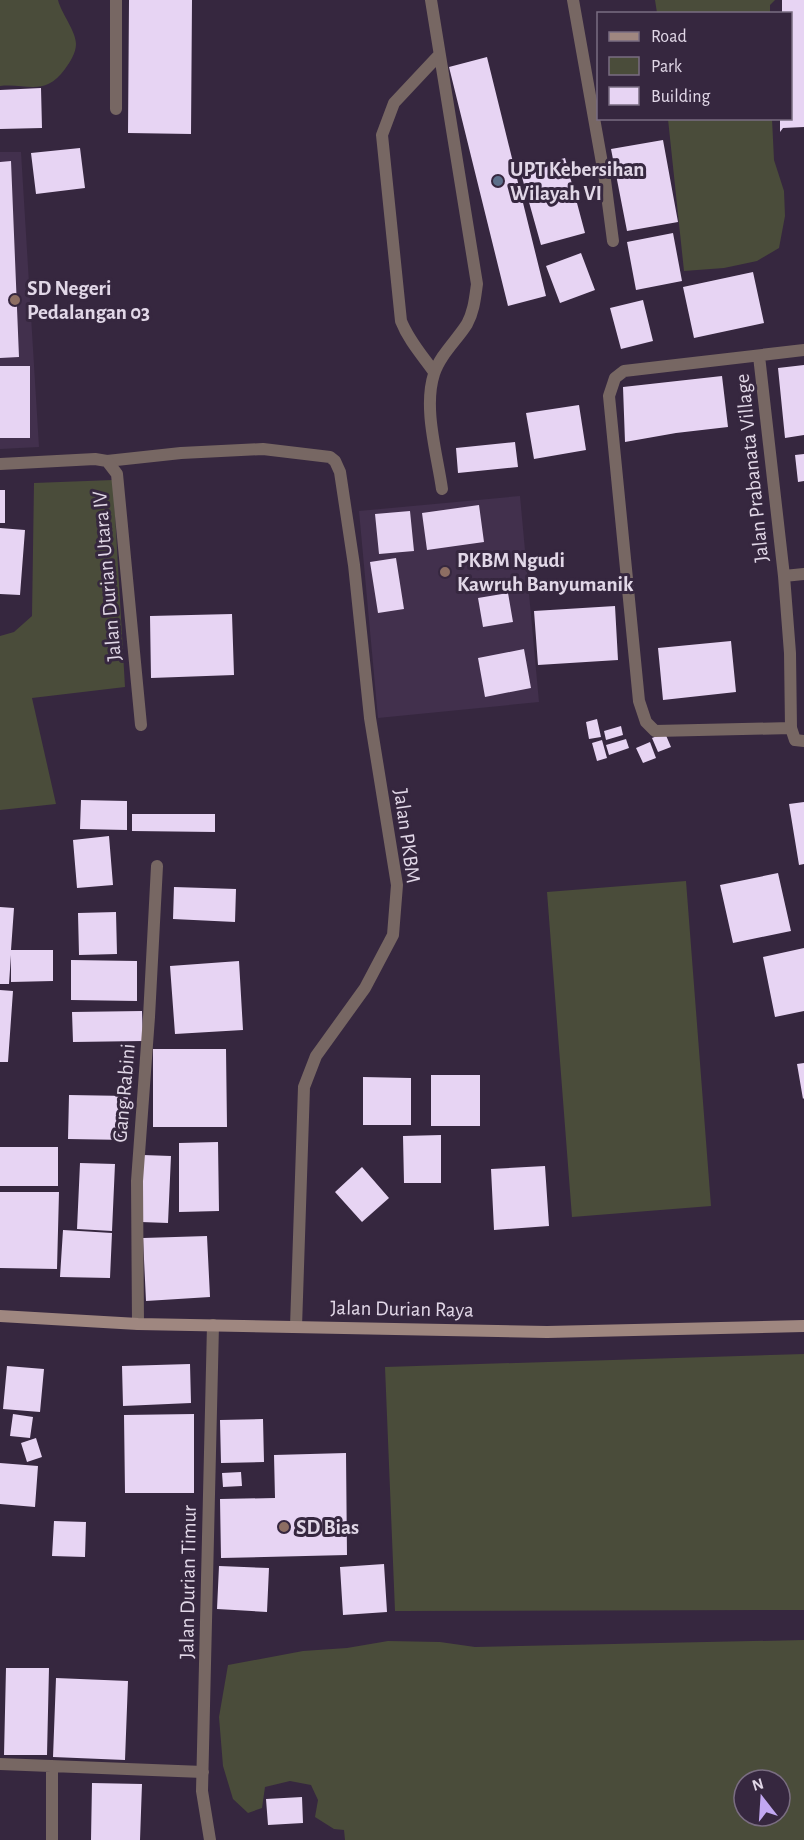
<svg xmlns="http://www.w3.org/2000/svg" width="804" height="1840" font-family="'Alegreya Sans',sans-serif">
<style>
.built{fill:#42304d}
.green{fill:#4a4c3a;fill-rule:evenodd}
.building{fill:#e7d4f3}
.lines{fill:none;stroke-linecap:round;stroke-linejoin:round}
.lane{stroke:#776763;stroke-width:12}
.street{stroke:#776763;stroke-width:12}
.secondary{stroke:#9f8780;stroke-width:12}
.service-dot{fill:#5c6f8a;stroke:#36273f;stroke-width:2}
.education-dot{fill:#8d6e63;stroke:#36273f;stroke-width:2}
.labels{text-anchor:middle;dominant-baseline:central;stroke-width:6;stroke-linejoin:round;paint-order:stroke}
.poi-label{font-size:21px;font-weight:bold;fill:#e1d7e7;stroke:#36273f;text-anchor:start}
.street-label{font-size:21px;fill:#e1d7e7;stroke:#36273f}
</style>
<rect width="100%" height="100%" fill="#36273f"/>
<path class="built" d="M0 152H21L39 447 0 449Z
M520 496 539 702 378 718 359 511Z"/>
<path class="green" d="M0 0H58C61 13 76 31 76 44 76 53 70 62 65 69 45 97 27 83 0 86Z
M655 0H775L770 5V14L657 13Z
M668 119H772L774 160 784 191 785 216 779 248 757 261 724 268 684 271Z
M113 480 125 687 32 698 56 804 0 810V636L14 632 32 616 34 483Z
M686 881 711 1206 572 1217 547 892Z
M804 1354V1610L395 1611 385 1367Z
M804 1640V1840H345L344 1830 334 1829 315 1817 318 1800 311 1785 290 1781 265 1787 262 1808 248 1813 233 1799 223 1766 219 1717 228 1665 303 1651 347 1648 388 1641 440 1642 475 1647ZM744 1780H780V1816H744Z"/>
<path class="building" d="M129 0H192L191 134 128 133Z
M782 0H804V127L783 128 780 132V118H790V14H782Z
M487 57 546 296 508 306 449 67Z
M41 88 42 128 0 129V90Z
M663 140 678 222 627 231 611 149Z
M80 148 85 188 36 194 31 153Z
M565 158 585 233 541 245 520 170Z
M11 161 19 357 0 358V162Z
M673 233 682 281 636 290 627 242Z
M581 253 595 290 560 303 546 266Z
M753 272 764 323 694 338 683 287Z
M643 300 653 341 621 349 610 308Z
M804 365V435L785 438 778 368Z
M0 366H30V438H0Z
M722 376 728 427 676 433 625 442 623 387Z
M579 405 586 450 534 459 526 413Z
M515 442 518 467 458 473 456 448Z
M804 454V481L798 482 795 455Z
M0 490H5V523H0Z
M479 505 484 542 427 550 422 513Z
M410 511 414 551 379 554 375 514Z
M0 528 25 530 20 595 0 594Z
M396 558 404 609 378 613 370 562Z
M508 593 513 622 483 627 478 598Z
M615 606 618 660 538 665 534 611Z
M232 614 234 675 151 678 150 616Z
M731 641 736 692 663 700 658 648Z
M524 649 531 688 485 697 478 658Z
M597 719 601 737 589 739 586 722Z
M621 726 623 735 606 740 604 731Z
M665 733 671 747 658 752 652 738Z
M626 739 629 748 609 755 606 745Z
M602 740 607 758 597 761 592 743Z
M650 742 656 758 643 763 636 748Z
M81 800 127 801V830L80 829Z
M804 802V864L799 865 789 804Z
M132 814H215V832L132 831Z
M109 836 113 885 77 888 73 840Z
M778 873 791 931 733 943 720 885Z
M174 887 236 889 235 922 173 919Z
M0 907 14 908 11 950H53V981L11 982V955L9 984H0Z
M116 912 117 954 79 955 78 913Z
M804 948V1011L775 1017 763 957Z
M71 960 137 961V1001L71 1000Z
M239 961 243 1030 175 1034 170 966Z
M0 990 13 991 8 1062H0Z
M142 1011 143 1041 73 1042 72 1012Z
M153 1049H226L227 1127H153Z
M804 1063V1098L803 1099 797 1064Z
M431 1075H480V1126H431Z
M363 1077 411 1078V1125H363Z
M69 1095 128 1096 127 1140 68 1139Z
M441 1135V1183H404L403 1136Z
M218 1142 219 1211 179 1212V1143Z
M0 1147H58V1186H0Z
M143 1155 171 1156 168 1223 141 1222Z
M80 1163 115 1164 112 1231 77 1229Z
M545 1166 549 1226 494 1230 491 1169Z
M362 1167 389 1198 362 1222 335 1192Z
M0 1192H59L57 1269 0 1268Z
M63 1230 112 1233 110 1278 60 1277Z
M207 1236 210 1297 146 1301 143 1238Z
M190 1364 191 1403 123 1406 122 1366Z
M7 1366 44 1369 40 1412 3 1409Z
M13 1414 33 1417 30 1438 10 1436Z
M194 1414V1493H125L124 1415Z
M263 1419 264 1462 221 1463 220 1420Z
M36 1438 42 1457 27 1462 21 1443Z
M346 1453 347 1555 221 1558 220 1499 275 1498 274 1455Z
M0 1463 38 1466 35 1507 0 1504Z
M241 1472 242 1486 223 1487 222 1473Z
M54 1521 86 1522 85 1557 52 1556Z
M384 1564 387 1612 343 1615 340 1567Z
M219 1566 269 1568 267 1612 217 1609Z
M6 1668H49L47 1755H4Z
M56 1678 128 1681 125 1760 53 1757Z
M92 1783 142 1784 140 1840H91Z
M302 1797 303 1823 268 1825 266 1799Z"/>
<g class="lines">
<path class="lane" d="M107 461 181 453 263 449 330 457 335 461 340 472 354 565 370 718 397 885 393 935 365 988 316 1056 304 1087 296 1327"/>
<path class="street" d="M116 0V109
M431 0 477 284C475 298 474 311 467 324 457 340 440 355 434 374 423 408 437 454 442 489
M573 0 605 180 613 241
M759 356 784 576 790 653 791 728 655 731 646 722 639 701 609 396 615 378 624 371 804 350
M434 372C422 355 409 341 401 321L382 135 394 103 439 55
M0 464 95 459 107 461 117 474 141 725
M784 576 804 574
M791 728 795 740 804 741
M138 1324 137 1181 149 1017 157 866
M0 1764 203 1772
M52 1766V1840
M210 1840 202 1791 213 1325"/>
<path class="secondary" d="M0 1316 138 1324 547 1332 804 1326"/>
</g>
<circle class="service-dot" cx="498" cy="181" r="6"/>
<g class="education-dot">
<circle cx="15" cy="300" r="6"/>
<circle cx="445" cy="572" r="6"/>
<circle cx="284" cy="1527" r="6"/>
</g>
<g class="labels">
<g class="poi-label">
<text x="510" y="169">UPT Kebersihan<tspan x="510" dy="24">Wilayah VI</tspan></text>
<text x="27" y="288">SD Negeri<tspan x="27" dy="24">Pedalangan 03</tspan></text>
<text x="457" y="560">PKBM Ngudi<tspan x="457" dy="24">Kawruh Banyumanik</tspan></text>
<text x="296" y="1527">SD Bias</text>
</g>
<g class="street-label">
<text transform="translate(752 468) rotate(-96)">Jalan Prabanata Village</text>
<text transform="translate(107 576) rotate(-95)">Jalan Durian Utara IV</text>
<text transform="translate(407 836) rotate(82)">Jalan PKBM</text>
<text transform="translate(124 1093) rotate(-85)">Gang Rabini</text>
<text transform="translate(402 1309) rotate(1)">Jalan Durian Raya</text>
<text transform="translate(188 1582) rotate(-89)">Jalan Durian Timur</text>
</g>
</g>
<rect x="597" y="12" width="195" height="108" fill="#36273f" stroke="#7a6d82" stroke-width="1.5"/>
<rect x="609" y="32" width="30" height="9" fill="#9f8780" stroke="#7a6d82" stroke-width="1.5"/>
<text x="651" y="42" font-size="18" fill="#e1d7e7">Road</text>
<rect x="609" y="57" width="30" height="18" fill="#4a4c3a" stroke="#7a6d82" stroke-width="1.5"/>
<text x="651" y="72" font-size="18" fill="#e1d7e7">Park</text>
<rect x="609" y="87" width="30" height="18" fill="#e7d4f3" stroke="#7a6d82" stroke-width="1.5"/>
<text x="651" y="102" font-size="18" fill="#e1d7e7">Building</text>
<g transform="translate(762 1798) rotate(343)"><circle r="28" fill="#36273f" stroke="#7a6d82" stroke-width="1.5"/>
<path d="M0-4.5L10 22L0 15L-10 22Z" fill="#c2a8f2"/>
<text y="-9" font-size="16" font-weight="bold" text-anchor="middle" fill="#e1d7e7">N</text>
</g>
</svg>
